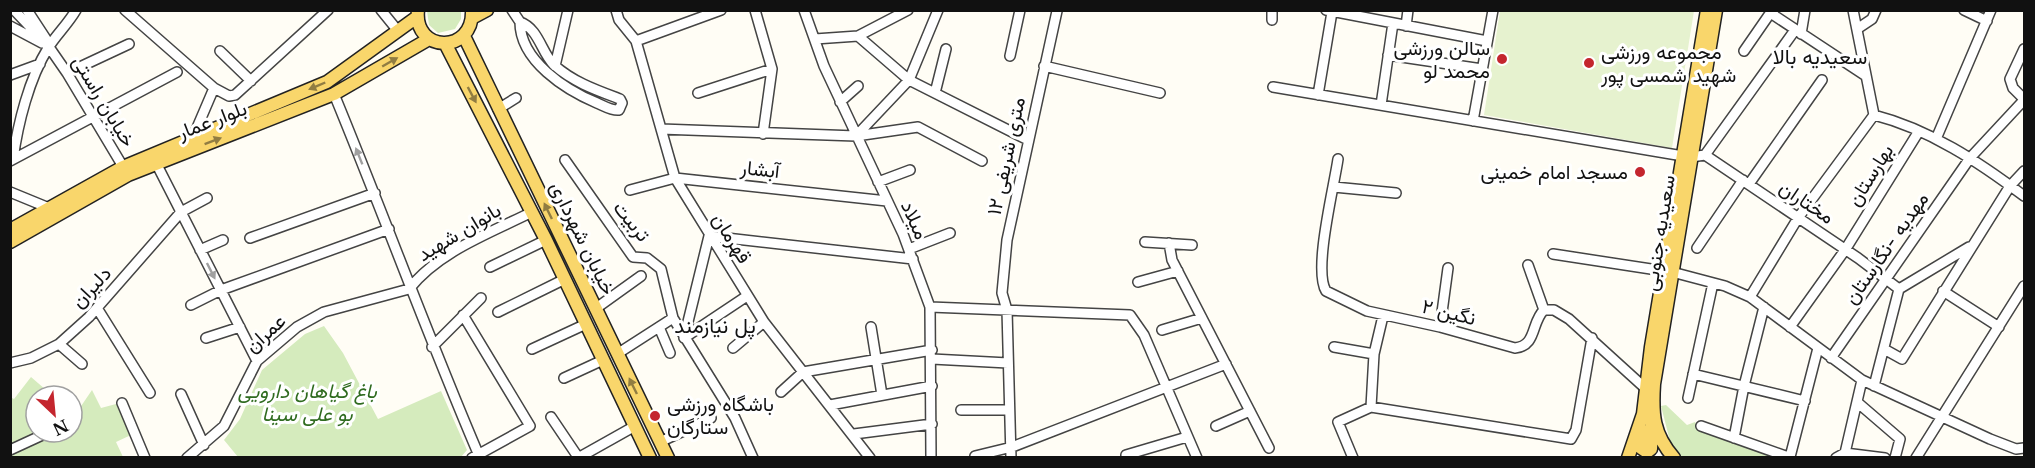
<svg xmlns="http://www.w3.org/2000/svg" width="2035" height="468" font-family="'Libre Baskerville',Vazirmatn,serif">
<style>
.green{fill:#d5ebbd}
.pitch{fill:#e6f2cf}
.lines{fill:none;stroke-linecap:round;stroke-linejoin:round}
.minor-casing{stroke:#444;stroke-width:12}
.major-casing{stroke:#222;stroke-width:15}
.minor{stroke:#fff;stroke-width:9}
.major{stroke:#f9d66b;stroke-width:12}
.oneway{fill:#917d42}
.oneway2{fill:#a0a0a0}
.poi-dot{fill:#c4262e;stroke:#fff;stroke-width:2}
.labels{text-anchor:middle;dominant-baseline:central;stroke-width:6;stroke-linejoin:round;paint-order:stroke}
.poi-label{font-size:20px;fill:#111;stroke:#fff;text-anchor:end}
.street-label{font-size:20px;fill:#111;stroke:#fff}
.park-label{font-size:20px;font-style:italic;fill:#2f6b1f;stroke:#fff}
.neighbourhood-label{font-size:21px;fill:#111;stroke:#fff}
</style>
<rect width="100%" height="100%" fill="#fffdf5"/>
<path class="green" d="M427 11H461V19L455 29 438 33 429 25Z
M324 326 343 353 378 419 441 391 467 450 461 457H238L224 440 240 419 262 370 305 334Z
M31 377 53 396H36V432H72V413L75 415 92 390 101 408 116 404 131 435 116 442 123 457H11L10 397 14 399Z
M1666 405 1687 425 1695 422 1699 429 1776 457H1681L1670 441 1661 406Z"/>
<path class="pitch" d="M1500 11H1694L1672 148 1484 115Z"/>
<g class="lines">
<g class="minor-casing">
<path id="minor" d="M14 10 49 47 67 73 125 170
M27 10 46 39
M125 10 214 88 193 137
M381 10 398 31
M512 10 520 22
M616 10 619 20 636 41 675 178 764 322 870 458
M755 10 772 69 763 134
M804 10 824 66 903 234 930 307 931 458
M1326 10 1487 41
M1770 10 1775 16 1866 76
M1853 10 1874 115
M1964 10 1987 21
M1272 20V10
M520 22C539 29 541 52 554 65 573 82 596 90 620 99L622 103 619 110C612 111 604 106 597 103 566 90 520 61 520 22Z
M10 26 42 43
M1406 26 1408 10
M1857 29 1872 19 1876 10
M1801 34 1805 10
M858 36 908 10
M815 39 858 36 909 80 1028 140
M636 41 721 10
M2024 49 2010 79 2013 88 2024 99
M220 51 251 81
M1744 51 1771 12
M1388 55 1482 69
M1010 56 1020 10
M555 66 568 10
M1044 66 1160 93
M67 73 129 44
M10 75 40 64
M1273 87 1683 156
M214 88 229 96 235 95 328 10
M698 93 772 69
M935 93 946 49
M334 94C384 215 428 337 480 458
M1318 95 1332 12
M840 102 858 86
M1381 105 1393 23
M498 109 516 98
M1874 115C1929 129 1979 162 2024 196
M1473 121 1493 10
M661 129 856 136 918 127 982 161
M856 136 909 80 938 10
M1936 139 1991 10
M1705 155 1795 30
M1691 157 1705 155 1858 258 1899 289
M13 159C18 123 29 79 48 48 56 35 68 24 76 10
M1338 159C1334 187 1313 270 1326 291L1367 311 1440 327 1515 348C1537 346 1531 322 1544 310
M565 160 633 257 647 258 661 269 673 318 735 418 753 458
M10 161 177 72
M156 163 257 361
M878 182 910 170
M1749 184 1822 80
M1334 187 1396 193
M630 190 675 178 887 201
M10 192 49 208
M250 238 375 193
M1145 242 1192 245
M1169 243 1172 260 1269 448
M1697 248 1743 180
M909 249 950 233
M200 250 223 240
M1553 254 1664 271
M1528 265 1544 310
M490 267 546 240
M1672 272 1725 286 1750 297 1862 380 1990 439 2016 449 2024 448
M1138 282 1178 271
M409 289C439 251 490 233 532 212
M1899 289 1969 247
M1943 291 1999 327
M1750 297 1798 218 1874 115
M191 305 221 290 389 229
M930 307 1130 315 1144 335 1197 458
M97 308 150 393
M595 309 641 276
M1544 310H1554L1569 319 1645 388
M498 312 565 279
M463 315 530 426 472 458
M659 327 670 353
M871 327 882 395
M1440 327 1448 268
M1790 327 1845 250 1919 131
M1162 330 1202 318
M206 338 240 327
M684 338 709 236 913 259
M684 338 747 296
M59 344 82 364
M432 347 481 298
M1334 347 1374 354
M733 348 764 322
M532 349 586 324
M1884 349 1902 359 2010 186 2024 171
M617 354 673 318
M1831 358 1970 158 2024 100
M932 359 1008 363
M10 363 31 358 59 344 89 317 181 212 207 198
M1693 374 1805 401
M564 378 603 360
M1874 386 1899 289
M781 392 803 372 932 350
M181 394 204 445
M1688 398 1713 283
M1857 402 1900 439 1895 458
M122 403 145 458
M830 405 932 386
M1371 407 1374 354 1383 316
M961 410H1009
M72 415 74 413
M551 417 578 457
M1216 426 1250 411
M1701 426 1791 458
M854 434 932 424
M1734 438 1744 386 1764 307
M660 442 711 418
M10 450 49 432
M1845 453 1862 380
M1126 455 1187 437
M975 456 1012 447 1226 364
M1790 457 1818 348
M187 458 224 426 257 361 297 327 324 312 409 289
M578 458 635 426
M1011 458 1007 310 1002 293 1007 240 1057 11
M1353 458 1338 422 1371 407 1571 439 1576 430 1592 338
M1836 458 1845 453 1885 458
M1916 458 2024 286"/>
</g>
<g class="major-casing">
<path id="major" d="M418 10C413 53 474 55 472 10
M472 18 487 10
M464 36 668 458
M445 43 546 240 650 458
M10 230 123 167 327 82 417 17
M10 242 128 175 334 94 429 39
M1642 430 1641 448 1647 452 1651 449 1652 421
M1628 458 1643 414 1651 347 1707 10
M1674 458C1653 434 1652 414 1654 384L1716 10"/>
</g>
<use href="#minor" class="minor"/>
<use href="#major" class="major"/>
</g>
<defs><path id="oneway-solid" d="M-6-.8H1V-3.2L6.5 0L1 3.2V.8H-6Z" transform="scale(1.5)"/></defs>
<g class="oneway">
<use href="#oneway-solid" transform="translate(390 62) rotate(-30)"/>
<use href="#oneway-solid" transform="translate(317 86) rotate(157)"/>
<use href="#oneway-solid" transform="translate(472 95) rotate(62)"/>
<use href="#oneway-solid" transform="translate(213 141) rotate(-21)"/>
<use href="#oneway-solid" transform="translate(548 211) rotate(-116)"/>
<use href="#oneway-solid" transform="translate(633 386) rotate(-116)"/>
</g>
<g class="oneway2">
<use href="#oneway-solid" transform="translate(359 156) rotate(-112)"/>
<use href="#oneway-solid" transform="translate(211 271) rotate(63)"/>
</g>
<g class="poi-dot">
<circle cx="1502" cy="59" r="6"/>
<circle cx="1589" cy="63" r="6"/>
<circle cx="1640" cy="172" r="6"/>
<circle cx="655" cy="416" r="6"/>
</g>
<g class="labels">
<g class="poi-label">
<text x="1490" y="48">سالن ورزشی<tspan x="1490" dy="23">محمد لو</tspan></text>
<text x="1601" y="52" text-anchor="start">مجموعه ورزشی<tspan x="1601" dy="23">شهید شمسی پور</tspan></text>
<text x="1628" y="172">مسجد امام خمینی</text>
<text x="667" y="404" text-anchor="start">باشگاه ورزشی<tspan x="667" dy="23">ستارگان</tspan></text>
</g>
<g class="street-label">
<text transform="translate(104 101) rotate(59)">خیابان راستی</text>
<text transform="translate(212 120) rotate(-21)">بلوار عمار</text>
<text transform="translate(1006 156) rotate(-78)">۱۲ متری شریفی</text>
<text transform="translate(760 169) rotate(6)">آبشار</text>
<text transform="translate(1870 175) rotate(-58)">بهارستان</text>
<text transform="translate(1807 202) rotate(34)">مختاران</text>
<text transform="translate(915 220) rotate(66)">میلاد</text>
<text transform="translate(632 221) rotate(51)">تربیت</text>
<text transform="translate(459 232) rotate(-31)">بانوان شهید</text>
<text transform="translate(1659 233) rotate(-81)">سعیدیه جنوبی</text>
<text transform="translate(583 238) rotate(64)">خیابان شهرداری</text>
<text transform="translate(732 238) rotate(58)">قهرمان</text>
<text transform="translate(1886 248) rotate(-55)">مهدیه -نگارستان</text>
<text transform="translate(91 287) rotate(-47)">دلیران</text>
<text transform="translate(1449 312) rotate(14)">نگین ۲</text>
<text transform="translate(265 333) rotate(-42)">عمران</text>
</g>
<g class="park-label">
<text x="307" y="391">باغ گیاهان دارویی<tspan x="307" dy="23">بو علی سینا</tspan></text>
</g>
<g class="neighbourhood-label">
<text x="1820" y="57">سعيدیه بالا</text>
<text x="715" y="326">پل نیازمند</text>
</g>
</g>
<rect width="2035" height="468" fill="none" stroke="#111111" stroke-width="24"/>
<g transform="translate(54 414) rotate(154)"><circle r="28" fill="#ffffff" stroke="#a0a0a0" stroke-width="1.5"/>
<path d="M0-4.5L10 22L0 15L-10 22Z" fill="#c4262e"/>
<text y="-9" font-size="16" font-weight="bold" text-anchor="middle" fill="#111111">N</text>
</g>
</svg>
